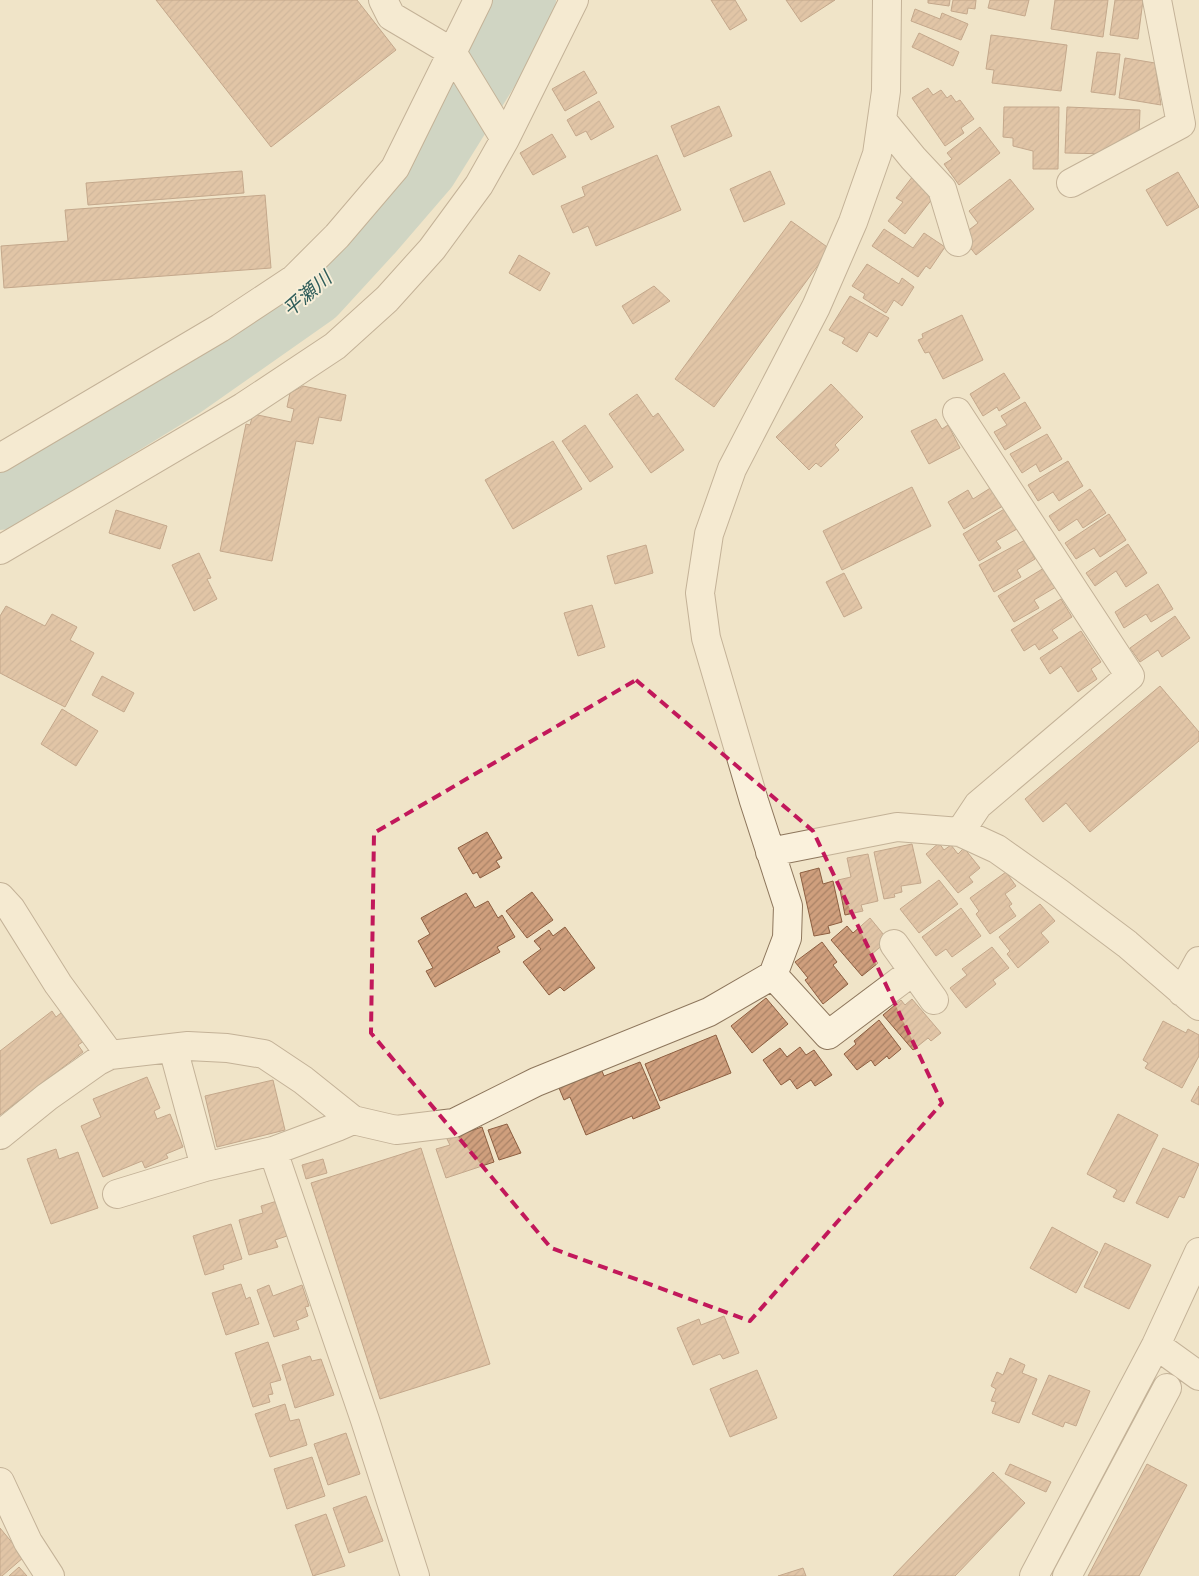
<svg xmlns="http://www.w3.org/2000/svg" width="1199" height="1576" font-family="'Roboto Serif','Noto Sans JP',serif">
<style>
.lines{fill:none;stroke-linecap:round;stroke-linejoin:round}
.river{stroke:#a9c4bc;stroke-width:64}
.building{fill:url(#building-hatch);stroke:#8d5f41}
.minor-casing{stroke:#8d765c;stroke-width:30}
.minor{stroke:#faf1dc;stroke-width:28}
.marked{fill:none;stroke:#c2185b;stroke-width:4;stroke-dasharray:10 6;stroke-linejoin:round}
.labels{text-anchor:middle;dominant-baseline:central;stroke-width:4;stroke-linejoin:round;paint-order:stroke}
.water-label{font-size:19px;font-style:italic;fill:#2f5d5a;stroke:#f7eed8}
</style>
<defs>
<pattern id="building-hatch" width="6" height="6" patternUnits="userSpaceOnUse" patternTransform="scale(1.25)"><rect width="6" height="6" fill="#cf9f7d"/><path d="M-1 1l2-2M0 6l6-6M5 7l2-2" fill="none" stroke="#a98266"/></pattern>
</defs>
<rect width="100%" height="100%" fill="#f0e4c8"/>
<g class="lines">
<path class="river" d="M0 498 181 387 315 293 370 233 426 168 502 46 524 0"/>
</g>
<path class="building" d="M156 0H357L396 50 271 147Z
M711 0H735L747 20 730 30Z
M786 0H835L801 22Z
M928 0H950L949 6 928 3Z
M953 0H976L975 9 968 8 967 14 951 11Z
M990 0H1029L1025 16 988 8Z
M1055 0H1108L1103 37 1051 29Z
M1115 0H1143L1138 39 1110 35Z
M915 9 940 19 942 13 968 24 961 40 911 21Z
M919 33 959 52 953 66 912 47Z
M991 35 1067 45 1061 91 992 83 994 70 986 69Z
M1097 52 1120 54 1115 95 1091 92Z
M1125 58 1155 63 1161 105 1119 98Z
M584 71 597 93 565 111 552 89Z
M928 88 933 95 941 90 947 98 951 95 956 102 960 100 974 119 961 128 964 133 945 146 912 98Z
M599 101 614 127 591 140 586 131 576 136 567 120Z
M719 106 732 136 684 157 671 126Z
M1004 107H1059L1058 169H1033V151L1013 146V138L1003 137Z
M1067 107 1140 110 1139 136H1127L1126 150 1111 154 1065 153Z
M980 127 1000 153 959 185 944 164 952 159 947 153Z
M552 134 566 157 533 175 520 153Z
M657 155 681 210 596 246 588 226 573 233 561 206 585 196 582 187Z
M242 171 244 193 88 205 86 183Z
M770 171 785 204 744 222 730 189Z
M1178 172 1199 207 1167 226 1146 190Z
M913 176 936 194 905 234 888 221 903 202 896 198Z
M1010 179 1034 209 976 255 961 236 978 223 969 211Z
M265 195 271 268 4 288 1 246 68 241 65 210Z
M791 221 830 249 714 407 675 379Z
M884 229 913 248 924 233 945 247 930 269 926 266 918 277 872 246Z
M519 255 550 273 540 291 509 273Z
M867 264 899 284 902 278 914 287 902 306 894 300 886 313 863 298 865 294 852 286Z
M654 286 670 301 633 324 622 306Z
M850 296 889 318 877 337 869 332 857 352 842 343 845 338 829 330Z
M962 315 983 360 943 379 929 352 925 353 918 340 923 338 922 334Z
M1004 373 1020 398 999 411 997 407 983 416 970 394Z
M831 384 863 417 835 445 839 450 821 467 816 463 809 470 776 437Z
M303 386 346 395 341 421 319 417 313 444 296 441 272 561 220 551 246 424 250 425 253 414 291 422 294 409 287 407 290 393Z
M637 394 653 417 658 413 684 450 651 473 609 414Z
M1025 402 1041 428 1005 450 994 432 1007 425 1001 416Z
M936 419 942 429 948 425 960 448 929 464 911 431Z
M585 425 613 467 590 482 562 441Z
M1047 434 1062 459 1040 472 1036 464 1022 473 1010 454Z
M553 441 582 489 513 529 485 480Z
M1068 461 1083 486 1059 501 1053 492 1038 501 1028 485Z
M912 487 931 526 842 570 823 531Z
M992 487 1003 506 964 529 948 502 968 490 973 499Z
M1090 489 1106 513 1083 528 1077 519 1059 531 1049 516Z
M1006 508 1017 529 996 541 1001 548 979 561 963 534Z
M116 510 167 526 160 549 109 533Z
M1109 514 1126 540 1100 557 1094 548 1076 559 1065 543Z
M1025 540 1035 559 1017 570 1021 577 994 592 979 565Z
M1128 544 1147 573 1126 587 1116 571 1095 586 1086 573Z
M646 545 653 573 615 584 607 556Z
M199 553 211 578 207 579 217 599 194 611 172 565Z
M1044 568 1056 587 1034 600 1039 608 1014 622 998 596Z
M844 573 862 608 844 617 826 582Z
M1158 584 1173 609 1151 622 1146 614 1124 628 1115 612Z
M1061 599 1072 617 1052 630 1058 638 1039 650 1035 644 1024 651 1011 630Z
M592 605 605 647 578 656 564 613Z
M6 606 45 626 52 614 77 627 70 640 94 653 65 707 0 673V616Z
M1175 616 1190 638 1162 657 1158 650 1140 662 1130 648Z
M1081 631 1101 662 1091 669 1097 679 1078 692 1061 666 1050 674 1040 658Z
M102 676 134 693 124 712 92 695Z
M1160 686 1199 732V741L1090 832 1066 803 1043 822 1025 799Z
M62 709 98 731 76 766 41 744Z
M487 832 502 858 496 861 500 867 480 878 477 872 473 874 458 848Z
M939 843 944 850 951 845 958 854 964 848 980 868 969 877 973 882 958 893 926 854Z
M912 844 921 883 901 886 902 892 894 894 895 897 884 899 874 852Z
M868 854 878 901 861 905 863 911 845 915 838 880 851 877 847 858Z
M819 868 823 884 833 881 842 922 828 926 830 933 814 936 800 873Z
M1006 872 1016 886 1005 894 1012 904 1009 906 1016 916 990 934 976 914 979 911 970 898Z
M939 880 958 904 919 933 900 909Z
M532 892 553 920 527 938 506 911Z
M466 893 475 908 488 901 498 918 502 915 515 937 497 947 500 952 435 987 426 971 433 968 418 941 430 934 421 918Z
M1040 904 1055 921 1041 933 1049 942 1018 968 1007 954 1010 951 999 937Z
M961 908 981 936 952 957 946 949 936 956 922 937Z
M870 918 888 940 871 955 878 963 862 976 831 940 847 926 853 933Z
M565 927 595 968 564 991 560 987 549 995 523 962 541 949 534 941 549 930 553 936Z
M822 942 837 962 833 965 848 984 823 1004 805 980 808 978 795 962Z
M992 947 1009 968 993 980 996 984 966 1008 950 988 967 975 962 969Z
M766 998 788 1024 752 1053 731 1026Z
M912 999 941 1033 931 1041 928 1038 913 1050 883 1015 901 1000 905 1005Z
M52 1011 56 1017 61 1013 84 1041 78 1045 83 1052 0 1115V1051Z
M879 1020 901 1049 889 1059 887 1056 875 1066 871 1060 857 1070 844 1054 856 1044 854 1041Z
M1163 1021 1186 1033 1188 1029 1199 1035V1056L1182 1088 1145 1068 1148 1063 1143 1060Z
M716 1035 731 1073 660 1101 645 1064Z
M800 1047 806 1055 814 1050 832 1075 815 1086 811 1080 797 1089 790 1079 781 1085 763 1060 780 1048 787 1057Z
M640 1062 660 1108 633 1119 632 1116 586 1135 570 1097 564 1100 559 1088 602 1071 604 1076Z
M147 1077 160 1108 154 1111 157 1119 170 1114 183 1147 166 1154 168 1158 145 1168 142 1161 103 1177 81 1126 101 1117 93 1099Z
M273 1080 285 1130 217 1147 205 1096Z
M1199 1086V1105L1191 1101Z
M1118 1114 1158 1135 1124 1202 1113 1197 1117 1190 1087 1174Z
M507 1124 521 1153 499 1160 488 1130Z
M482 1127 494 1162 446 1178 436 1149 450 1145 447 1139Z
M421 1148 490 1364 380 1399 311 1183Z
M1163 1148 1199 1164 1184 1198 1179 1196 1168 1218 1136 1203Z
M56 1149 59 1159 78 1152 98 1208 51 1224 27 1159Z
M323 1159 327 1173 306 1179 302 1165Z
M277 1201 287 1236 275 1240 278 1247 249 1255 239 1220 263 1213 261 1206Z
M231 1224 242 1259 223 1265 224 1269 205 1275 193 1236Z
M1052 1227 1098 1252 1076 1293 1030 1268Z
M1105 1243 1151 1265 1129 1309 1084 1287Z
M241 1284 246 1299 250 1297 259 1324 226 1335 212 1293Z
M269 1285 273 1296 302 1285 309 1306 305 1307 308 1316 296 1321 299 1329 274 1337 257 1290Z
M724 1316 739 1353 723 1359 720 1354 693 1365 677 1328 699 1319 701 1325Z
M268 1342 281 1380 270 1383 273 1394 268 1395 270 1402 253 1407 235 1353Z
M310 1356 312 1361 321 1359 334 1395 295 1408 282 1365Z
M1010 1358 1025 1365 1022 1373 1037 1379 1019 1423 992 1413 996 1402 991 1401 996 1389 991 1386 997 1372 1003 1375Z
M757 1370 777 1418 730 1437 710 1389Z
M1049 1375 1090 1391 1076 1426 1065 1422 1063 1427 1032 1414Z
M285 1404 290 1421 299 1419 307 1445 270 1457 255 1414Z
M346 1433 360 1474 328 1485 314 1444Z
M312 1457 325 1496 287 1509 274 1469Z
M1010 1464 1051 1482 1046 1492 1005 1474Z
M1147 1464 1187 1485 1139 1576H1088Z
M993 1472 1025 1503 955 1576H893Z
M366 1496 383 1541 349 1553 333 1508Z
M326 1514 345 1566 313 1576 295 1525Z
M0 1528 24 1557 2 1576H0Z
M19 1567 27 1576H9Z
M803 1568 806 1576H778Z"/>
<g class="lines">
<g class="minor-casing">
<path id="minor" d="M383 0 391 16 452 52 505 139
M882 120 913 158 942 189 958 242
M1071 183 1181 124 1157 0
M957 412 1130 676 978 805 960 832
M0 458 220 328 294 279 337 236 395 168 478 0
M0 550 243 407 335 346 387 299 432 249 479 185 505 139 574 0
M770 852 897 827 960 832 997 849 1059 893 1127 944 1199 1006
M0 897 11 909 58 984 110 1055
M894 944 934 1000
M773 975 828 1035 912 972
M1182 992 1199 961
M173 1048 205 1167
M0 1135 47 1097 98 1061 110 1055 188 1046 227 1048 264 1054 303 1080 353 1120 396 1130 454 1123 536 1082 709 1012 773 975 787 938 788 906 754 801 706 638 700 593 709 534 732 469 816 307 853 222 877 154 886 91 887 0
M273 1151 365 1420 415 1576
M117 1194 205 1167 273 1151 337 1127 353 1120
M1156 1345 1199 1376
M0 1482 28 1542 50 1576
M1034 1576 1156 1345 1199 1252
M1067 1576 1167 1388"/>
</g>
<use href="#minor" class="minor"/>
</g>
<path d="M0 0H1199V1576H0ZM636 680 813 831 942 1103 750 1321 551 1248 371 1033 374 833Z" fill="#f0e4c8" fill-opacity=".55" fill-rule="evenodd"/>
<path class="marked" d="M636 680 813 831 942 1103 750 1321 551 1248 371 1033 374 833Z"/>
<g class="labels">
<g class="water-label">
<text transform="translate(307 294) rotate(-41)">平瀬川</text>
</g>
</g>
</svg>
